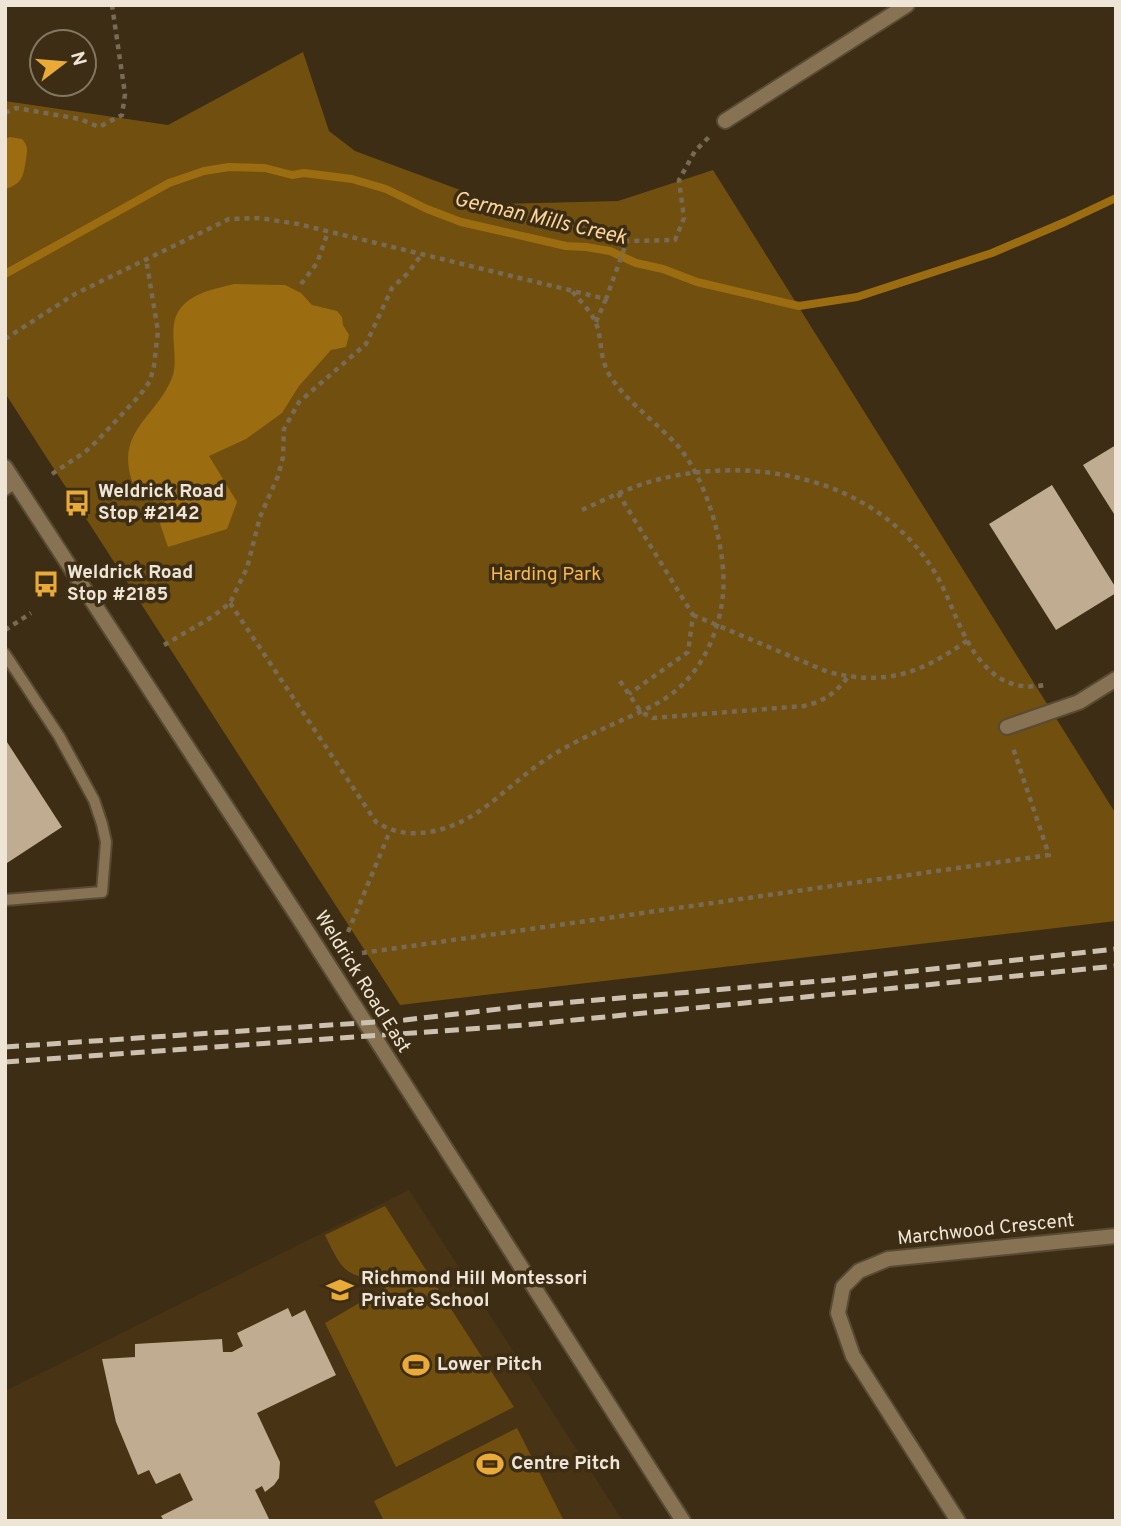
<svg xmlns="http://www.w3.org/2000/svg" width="1121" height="1526" font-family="Overpass,sans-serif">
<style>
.built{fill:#483414}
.green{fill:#714f0f}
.water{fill:#9c6d10}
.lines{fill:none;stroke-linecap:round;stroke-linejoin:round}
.stream{stroke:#9c6d10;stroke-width:8}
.building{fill:#c0ad91}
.service-casing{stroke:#594a33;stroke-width:14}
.minor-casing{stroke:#594a33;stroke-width:18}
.tertiary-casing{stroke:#594a33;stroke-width:18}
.path{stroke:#786b55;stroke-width:4.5;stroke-dasharray:5 5;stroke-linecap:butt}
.service{stroke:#877354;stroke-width:10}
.minor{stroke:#877354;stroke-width:14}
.tertiary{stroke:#877354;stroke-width:14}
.rail{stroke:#ccc1b0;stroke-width:5;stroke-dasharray:14 7;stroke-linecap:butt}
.labels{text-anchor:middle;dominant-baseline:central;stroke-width:7;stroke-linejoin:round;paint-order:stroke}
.poi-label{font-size:19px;font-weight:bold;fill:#efe5d6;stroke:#3c2d14;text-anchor:start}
.park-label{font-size:19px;fill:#f9b94a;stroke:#3c2d14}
.street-label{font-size:19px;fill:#efe5d6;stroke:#3c2d14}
.water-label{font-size:21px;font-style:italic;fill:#fbd59a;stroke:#3c2d14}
</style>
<rect width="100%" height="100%" fill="#3c2d14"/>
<path class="built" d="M409 1190 623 1521H5V1391Z"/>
<path class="green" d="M303 52 329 131 355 151 498 204 618 201 713 170 1116 814V921L400 1005 5 393V101L168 125Z
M385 1206 514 1407 396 1467 325 1323 390 1285C346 1272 346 1279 325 1235Z
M517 1428 564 1521H384L374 1501Z"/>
<path class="water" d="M10 137 22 139C29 147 27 150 26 160 23 176 23 184 5 189V139Z
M234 284 285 285 301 293 312 305 337 311 342 317 343 325 349 335 346 347 331 350 299 386 282 413 246 439 209 456 237 502 227 529 168 547 155 509 173 495 166 484 143 490 133 484C114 432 155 419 172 378 180 357 166 327 180 309 193 292 215 289 234 284Z"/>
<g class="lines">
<path class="stream" d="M5 274 169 183 204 171 229 167 265 168 292 175 304 173 352 179 386 189 427 209 461 222 566 246 586 247 610 251 636 263 663 269 697 282 799 306 857 297 992 253 1065 222 1116 198"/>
</g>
<path class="building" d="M1116 445V517L1083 465Z
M1052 485 1116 588V593L1056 630 989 524Z
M5 739 62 827 7 863 5 861Z
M288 1308 292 1317 305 1310 336 1375 257 1413 280 1462 279 1478 274 1485 265 1492 262 1486 255 1490 270 1521H164L161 1516 193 1500 180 1473 156 1484 149 1470 138 1475 116 1422 102 1359 135 1357V1344L222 1339 223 1352H232L243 1346 237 1333Z"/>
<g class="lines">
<g class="service-casing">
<path id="service" d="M5 490 16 483
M5 654 59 736 94 800 102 824 106 842 102 892 5 900"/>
</g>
<g class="minor-casing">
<path id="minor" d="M725 121 907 5
M1007 727 1079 702 1116 679
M958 1521 853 1356 838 1313 843 1287 859 1271 888 1259 1116 1236"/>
</g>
<g class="tertiary-casing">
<path id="tertiary" d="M5 467 298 917 683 1521"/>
</g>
<path class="path" d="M5 113 16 108 80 119 99 127 122 115 125 94 112 5
M301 284 317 263 328 232
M596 322 606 299
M5 339 75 294 229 219 259 218 298 224 606 299 627 241 675 240 684 218 679 180 695 151 712 134
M52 474 85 452 97 441 140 395 150 381 154 366 158 331 146 259
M618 493 693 615 688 652 629 694
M582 510C606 499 630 487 656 480 752 455 869 477 928 562 950 592 957 632 980 660 998 682 1017 690 1045 685
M230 603 376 822C397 835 419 836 442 829 481 818 507 787 539 764 563 747 591 734 618 722 640 712 665 702 682 685 706 662 720 627 723 594 727 550 707 479 677 445 656 422 628 403 610 376 598 356 603 338 595 321 590 310 579 300 572 291
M693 615 828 672C886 686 920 674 968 640
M5 630 31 613
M164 645 212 617 230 603 247 568 260 517 278 476 283 457 284 429 299 402 366 344 392 288 408 273 422 254
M620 681 641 712 653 718 804 706C825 701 835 693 848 677
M348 932 390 831
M362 953 1049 855 1012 745"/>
<use href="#service" class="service"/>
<use href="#minor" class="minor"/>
<use href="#tertiary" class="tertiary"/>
<path class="rail" d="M5 1047 405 1020 525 1006 832 980 1116 949
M5 1062 524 1025 1116 966"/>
</g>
<defs>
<g id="bus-bare" transform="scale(2.1)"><path d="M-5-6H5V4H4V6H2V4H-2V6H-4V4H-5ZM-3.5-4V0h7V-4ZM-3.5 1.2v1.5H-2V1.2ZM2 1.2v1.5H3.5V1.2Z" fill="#eaaa38" stroke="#3c2d14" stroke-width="2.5" paint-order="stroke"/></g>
<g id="school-bare" transform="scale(2.1)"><path d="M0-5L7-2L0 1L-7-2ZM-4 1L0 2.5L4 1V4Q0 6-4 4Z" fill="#eaaa38" stroke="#3c2d14" stroke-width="2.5" paint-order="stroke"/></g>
<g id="stadium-bare" transform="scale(2.1)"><path d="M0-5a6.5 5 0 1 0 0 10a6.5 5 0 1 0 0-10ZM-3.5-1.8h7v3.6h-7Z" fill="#eaaa38" stroke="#3c2d14" stroke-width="2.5" paint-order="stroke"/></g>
</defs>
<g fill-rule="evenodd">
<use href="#bus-bare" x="77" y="503"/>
<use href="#bus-bare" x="46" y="584"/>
<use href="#school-bare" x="340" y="1290"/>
<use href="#stadium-bare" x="416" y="1365"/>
<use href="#stadium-bare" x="490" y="1464"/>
</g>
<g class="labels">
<g class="poi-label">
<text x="98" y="492">Weldrick Road<tspan x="98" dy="22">Stop #2142</tspan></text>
<text x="67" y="573">Weldrick Road<tspan x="67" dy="22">Stop #2185</tspan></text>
<text x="361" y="1279">Richmond Hill Montessori<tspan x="361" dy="22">Private School</tspan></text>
<text x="437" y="1365">Lower Pitch</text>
<text x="511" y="1464">Centre Pitch</text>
</g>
<g class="park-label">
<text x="546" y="575">Harding Park</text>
</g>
<g class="street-label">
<text transform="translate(362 982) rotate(58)">Weldrick Road East</text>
<text transform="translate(986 1230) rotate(-6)">Marchwood Crescent</text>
</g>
<g class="water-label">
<text transform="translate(540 219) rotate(13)">German Mills Creek</text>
</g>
</g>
<rect width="1121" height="1526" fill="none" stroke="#efe5d6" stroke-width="14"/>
<g transform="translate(63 63) rotate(74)"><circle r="33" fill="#3c2d14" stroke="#847762" stroke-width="2"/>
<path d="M0-5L12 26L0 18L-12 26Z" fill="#eaaa38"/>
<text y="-10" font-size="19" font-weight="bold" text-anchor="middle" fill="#efe5d6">N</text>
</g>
</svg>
